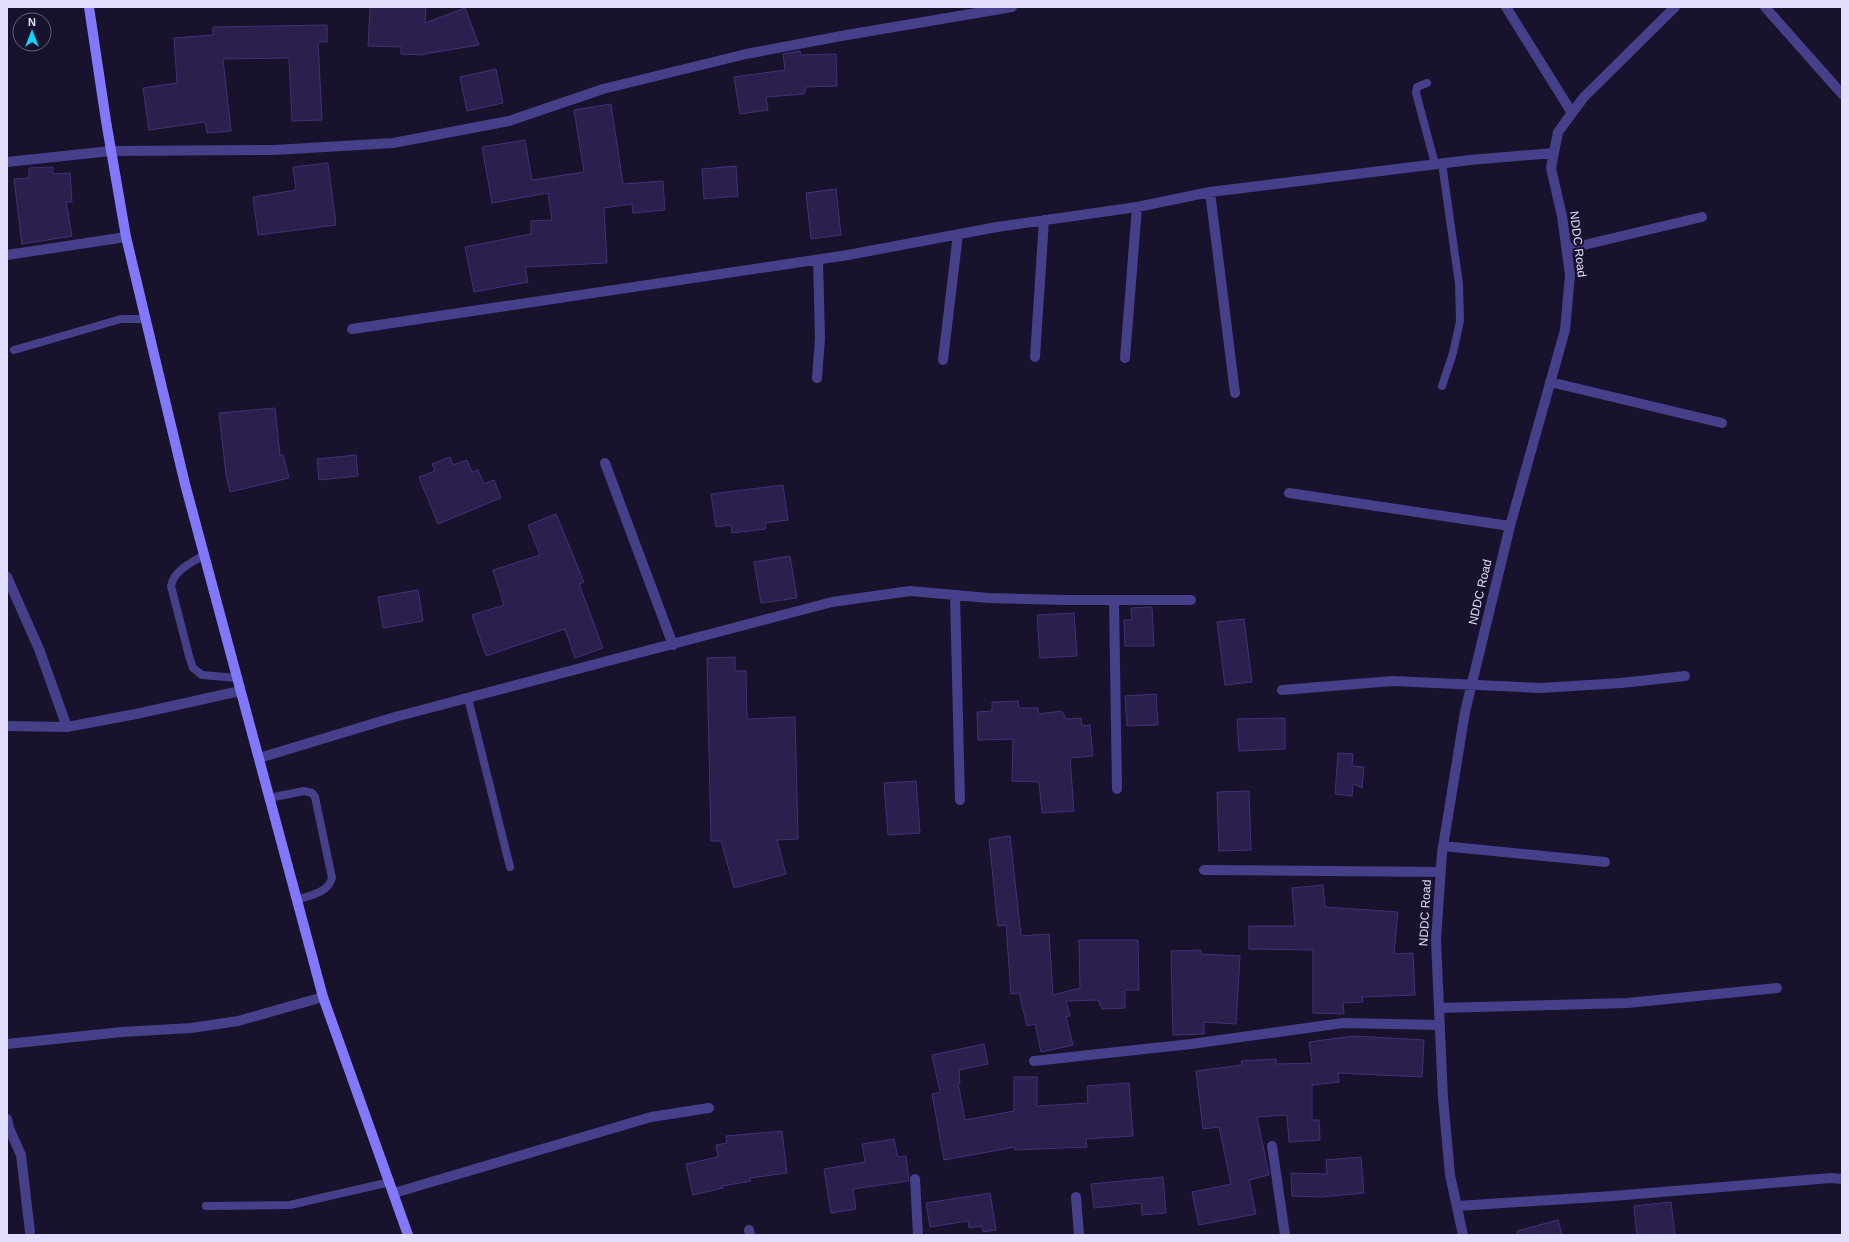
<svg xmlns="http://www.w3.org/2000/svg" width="1849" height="1242" font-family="Helvetica,sans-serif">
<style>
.building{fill:#2b1f4d;stroke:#433178}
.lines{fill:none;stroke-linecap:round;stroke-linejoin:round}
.lane{stroke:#463f89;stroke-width:8}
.street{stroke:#463f89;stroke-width:10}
.secondary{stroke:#8278fc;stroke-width:10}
.labels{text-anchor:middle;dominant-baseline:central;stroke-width:4;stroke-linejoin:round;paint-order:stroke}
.street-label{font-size:12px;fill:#e4defe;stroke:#18122c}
</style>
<rect width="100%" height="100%" fill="#18122c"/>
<path class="building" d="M370 7H426L425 23 465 8 479 45 424 54V55L401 54V47L368 46Z
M327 25V42H318L322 120 292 121 289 58 223 59 231 131 207 133 205 122 149 130 143 88 177 83 174 38 213 35V27Z
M800 51 801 55 836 54 837 86 806 87 804 94 766 97 768 110 740 114 734 77 785 70 783 54Z
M496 69 503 103 467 111 460 77Z
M611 104 623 184 663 181 665 210 633 213 632 204 604 208 607 263 525 267 528 282 474 292 465 247 531 234V221L552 220 548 193 492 203 482 147 525 140 532 180 584 172 574 110Z
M328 163 336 225 258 235 253 197 296 190 293 167Z
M736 166 738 196 704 199 702 169Z
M53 167V174L70 173 72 202H66L72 236 22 244 14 179 29 178V168Z
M836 189 841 235 811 239 806 193Z
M275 408 280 455H283L289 478 230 492 226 474 219 413Z
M356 455 358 476 319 480 317 459Z
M450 457 453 465 467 460 472 472 478 470 484 484 494 480 501 498 438 524 419 477 435 471 432 464Z
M783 485 788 520 765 523 766 529 732 533 731 525 716 527 711 494Z
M556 514 584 582 579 584 603 648 575 658 565 629 486 656 472 615 504 605 493 570 540 555 528 525Z
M790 556 797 598 761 603 754 562Z
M418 590 423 621 383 628 378 597Z
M1152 607 1154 646H1125L1124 620H1132L1131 608Z
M1074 613 1077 656 1040 658 1037 615Z
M1244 619 1252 682 1225 685 1217 622Z
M735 657V671H746L747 719 795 717 798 839 777 840 786 874 734 888 721 841H711L707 658Z
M1156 694 1158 725 1127 726 1125 696Z
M1018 701 1019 708H1038V714L1062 711 1066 719 1081 718 1082 726 1090 725 1093 756 1070 758 1074 811 1042 813 1039 782 1012 781 1013 739 978 740 977 712 992 711V702Z
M1285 718V749L1239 751 1237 719Z
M1338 753 1353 754 1352 766 1364 767 1362 788 1353 784 1352 796 1335 794Z
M916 781 920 833 888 835 884 783Z
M1249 791 1251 850 1219 851 1217 792Z
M1010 836 1021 936 1049 934 1053 995 1080 988 1079 940H1138L1139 990H1125V1008L1102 1009 1098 1000 1066 1001 1070 1016 1066 1017 1073 1045 1041 1052 1035 1024 1027 1026 1019 993 1011 994 1006 925 998 926 989 839Z
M1323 885 1325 907 1398 912 1394 954 1413 953 1415 995 1362 997 1363 1002 1343 1003 1344 1014 1313 1013V950L1249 949V926H1295L1292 888Z
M1201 950V954L1240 956 1236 1024 1204 1022V1034L1173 1035 1171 951Z
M1354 1036 1424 1040 1422 1077 1338 1073 1339 1082 1312 1085V1120H1319L1320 1140 1289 1142 1287 1115 1257 1117 1269 1175 1249 1180 1256 1214 1199 1225 1192 1192 1231 1184 1219 1127 1203 1129 1196 1071 1242 1065 1241 1061 1276 1059V1064L1312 1063 1309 1042Z
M984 1044 988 1064 959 1070 960 1083H958L965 1120 1014 1111V1077H1037V1106L1088 1103 1087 1086 1129 1083 1133 1136 1086 1139 1087 1147 1015 1150V1147L944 1160 932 1094 940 1092 932 1055Z
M782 1131 787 1173 750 1178 751 1181 722 1186 723 1188 693 1195 686 1164 718 1157 716 1145 727 1143 726 1136Z
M894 1139 898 1157 906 1156 909 1181 853 1189 856 1209 831 1213 824 1169 865 1162 862 1144Z
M1361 1157 1364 1193 1321 1197 1292 1196 1291 1173 1327 1174 1326 1160Z
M1163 1177 1166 1213 1142 1215 1141 1203 1094 1208 1091 1184Z
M990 1193 996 1230 983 1232 982 1226 969 1228 968 1221 930 1227 926 1203Z
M1671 1202 1675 1235H1637L1634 1206Z
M1558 1220 1562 1235H1518L1517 1231Z"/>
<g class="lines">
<path class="lane" d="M1427 83 1417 87 1416 93 1435 164
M14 350 121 319H146
M1442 386 1453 353 1460 321 1459 284 1442 163
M204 555C191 563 174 570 171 586L189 656 193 668 202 675 237 678
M468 698 510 867
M269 798 304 791 312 793 315 797 332 878C328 893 310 895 297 900
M206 1206 290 1205 390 1182"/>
<path class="street" d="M1506 7 1572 113
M1765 7 1842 94
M7 162 111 151 274 150 393 143 509 121 603 89 746 54 841 36 1012 7
M1210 192 1235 393
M1567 249 1702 217
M7 255 126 237
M352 329 848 255 997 227 1137 207 1210 192 1470 160 1554 153
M1035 357 1044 220
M1125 358 1137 207
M943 360 958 234
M817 378 820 338 818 260
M1550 382 1722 423
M605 463 673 645
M1289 493 1510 526
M7 577 39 649 67 727
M955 595 960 800
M1114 600 1117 789
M1282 690 1393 681 1541 688 1621 683 1685 676
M7 726 67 727 136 714 240 691
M259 758 395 717 832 602 910 591 989 598 1065 600H1191
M1443 846 1605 862
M1204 870 1441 872
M1439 1008 1627 1003 1777 988
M7 1044 122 1032 191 1028 238 1021 323 997
M1034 1061 1191 1044 1343 1023 1440 1025
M7 1119 9 1128 21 1155 30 1232
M1272 1146 1285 1235
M915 1179 918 1235
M394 1193 651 1117 709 1108
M1076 1197 1079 1235
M1457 1206 1613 1196 1831 1178 1842 1179
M749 1230 750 1235
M1463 1235 1450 1175 1443 1098 1436 940 1442 853 1465 712 1510 526 1565 330 1570 275 1562 216 1551 168 1558 132 1584 97 1675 7"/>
<path class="secondary" d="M89 7 106 121 126 237 185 484 323 997 408 1235"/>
</g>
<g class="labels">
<g class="street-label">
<text transform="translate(1578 244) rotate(83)">NDDC Road</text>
<text transform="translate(1480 592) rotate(-77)">NDDC Road</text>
<text transform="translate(1425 913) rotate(-87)">NDDC Road</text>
</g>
</g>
<rect width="1849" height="1242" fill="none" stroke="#e4defe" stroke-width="16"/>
<g transform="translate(32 32)"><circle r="19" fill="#18122c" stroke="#6a6480"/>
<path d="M0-3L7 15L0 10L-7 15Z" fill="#0fd4f9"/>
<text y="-6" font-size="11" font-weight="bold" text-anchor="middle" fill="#e4defe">N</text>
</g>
</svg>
